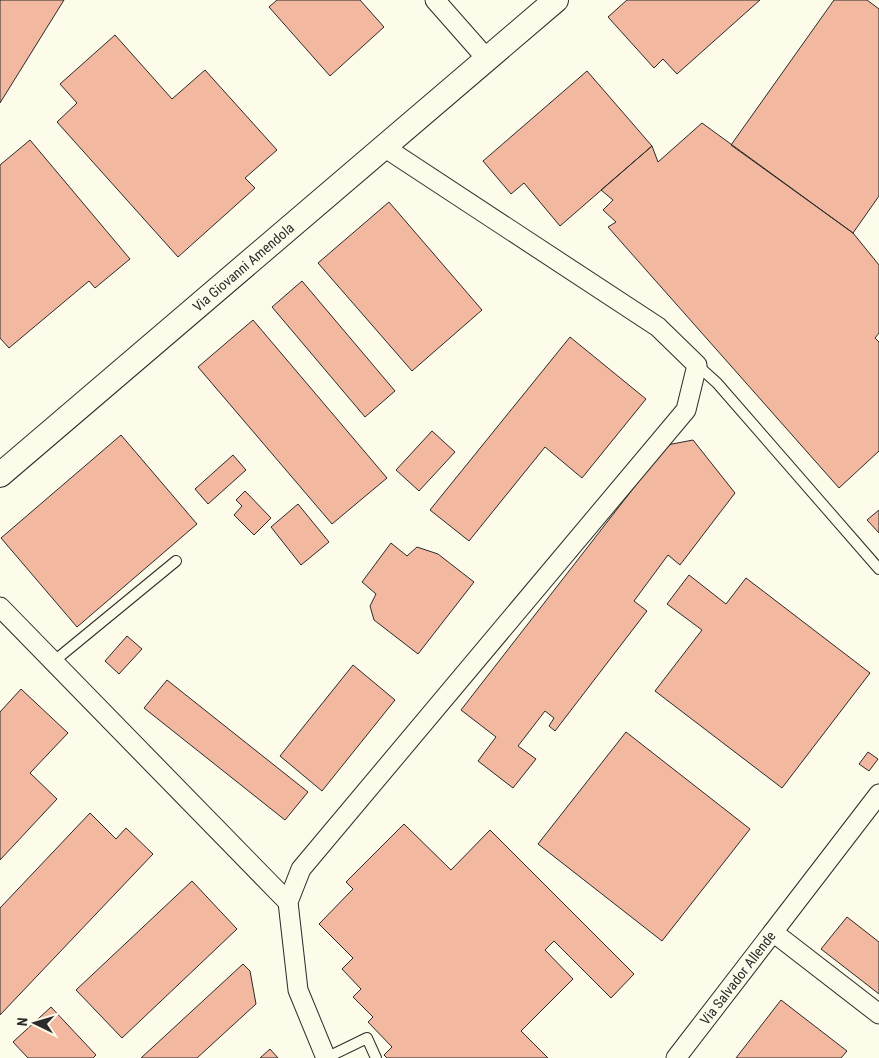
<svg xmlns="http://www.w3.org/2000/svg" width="879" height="1058" font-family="'Roboto Condensed',sans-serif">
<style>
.building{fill:#f2b8a0;stroke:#2b2b2b}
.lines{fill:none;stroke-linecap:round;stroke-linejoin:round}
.service-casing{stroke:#2b2b2b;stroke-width:12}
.minor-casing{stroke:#2b2b2b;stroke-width:21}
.tertiary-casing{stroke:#2b2b2b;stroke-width:26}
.service{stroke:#fdfbea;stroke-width:10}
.minor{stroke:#fdfbea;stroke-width:19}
.tertiary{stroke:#fdfbea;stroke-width:24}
.labels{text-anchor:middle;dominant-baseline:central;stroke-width:4;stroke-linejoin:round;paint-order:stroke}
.street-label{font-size:14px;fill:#2b2b2b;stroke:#fdfbea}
</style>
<rect width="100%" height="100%" fill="#fdfbea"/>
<path class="building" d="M0 0H64L0 103Z
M277 0H360L384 27 330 76 269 7Z
M627 0H760L677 74 663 59 654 68 608 17Z
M834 0H867L879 9V196L853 233 731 145Z
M115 35 172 99 205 70 277 150 245 178 255 188 178 257 57 122 77 103 60 84Z
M587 71 652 146 560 226 524 183 511 194 483 161Z
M702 123 853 233 879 265V333L875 338 879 342V451L839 488 608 227 616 222 603 210 613 200 601 190 652 146 658 162Z
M30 140 130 259 95 288 89 281 9 348 0 338V165Z
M389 202 482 310 412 371 318 263Z
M302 281 395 391 365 417 272 307Z
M253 320 387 478 332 524 198 367Z
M570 337 646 399 582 478 545 447 469 541 430 510Z
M432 431 455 452 419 491 396 470Z
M121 435 197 524 77 627 1 538Z
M693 440 735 493 680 565 668 555 634 601 647 611 555 731 549 726 554 718 545 711 518 746 536 759 513 788 478 761 496 737 461 710 667 445Z
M233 455 246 470 208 504 195 489Z
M245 491 271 518 254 535 234 515 242 506 236 500Z
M298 504 329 542 301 565 271 527Z
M879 510V533L867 520Z
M391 543 407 556 417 547 438 554 474 582 418 654 374 620 370 606 376 594 362 582Z
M689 575 726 604 746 578 870 673 782 788 655 691 702 630 667 604Z
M127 636 142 649 119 674 105 661Z
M353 665 395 700 322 791 280 756Z
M167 680 308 792 285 820 144 708Z
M21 689 68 733 30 773 57 799 0 860V712Z
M626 732 750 829 662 941 538 844Z
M868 752 878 759 869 771 859 764Z
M90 813 116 839 126 828 153 854 0 1015V908Z
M404 824 451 870 490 830 634 974 611 998 554 941 545 950 573 979 521 1031 548 1058H387L384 1055 392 1047 368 1022 373 1017 353 997 361 989 342 969 353 958 319 924 353 889 346 882Z
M192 881 237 929 122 1038 76 990Z
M847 917 879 942V994L821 949Z
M243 964 250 971 256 1004 197 1058H141Z
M781 1000 847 1051 841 1058H736Z
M51 1007 96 1055 93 1058H28L13 1042Z
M270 1049 278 1058H260Z"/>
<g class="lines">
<g class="service-casing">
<path id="service" d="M697 365 717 383 879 569
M53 662 176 561
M326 1058 367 1038 376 1058"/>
</g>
<g class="minor-casing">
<g id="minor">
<path d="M435 0 487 59"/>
<path d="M0 607 288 902"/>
<path d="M773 932 879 794"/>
<path d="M326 1058 298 990 288 902 301 869 686 410 697 365 658 327 384 147"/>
<path id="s1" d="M676 1058 773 932 879 1014"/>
</g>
</g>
<g class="tertiary-casing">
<g id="tertiary">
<path id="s2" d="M0 475 556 0"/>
</g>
</g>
<use href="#service" class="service"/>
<use href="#minor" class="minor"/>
<use href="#tertiary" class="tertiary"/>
</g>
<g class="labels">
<g class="street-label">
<text stroke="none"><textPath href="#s2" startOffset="320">Via Giovanni Amendola</textPath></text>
<text stroke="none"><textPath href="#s1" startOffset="101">Via Salvador Allende</textPath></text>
</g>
</g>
<g transform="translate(35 1023) rotate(275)" stroke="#fdfbea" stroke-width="4" paint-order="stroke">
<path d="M0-4L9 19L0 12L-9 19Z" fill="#2b2b2b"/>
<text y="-8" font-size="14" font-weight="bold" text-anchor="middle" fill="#2b2b2b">N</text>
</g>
</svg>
